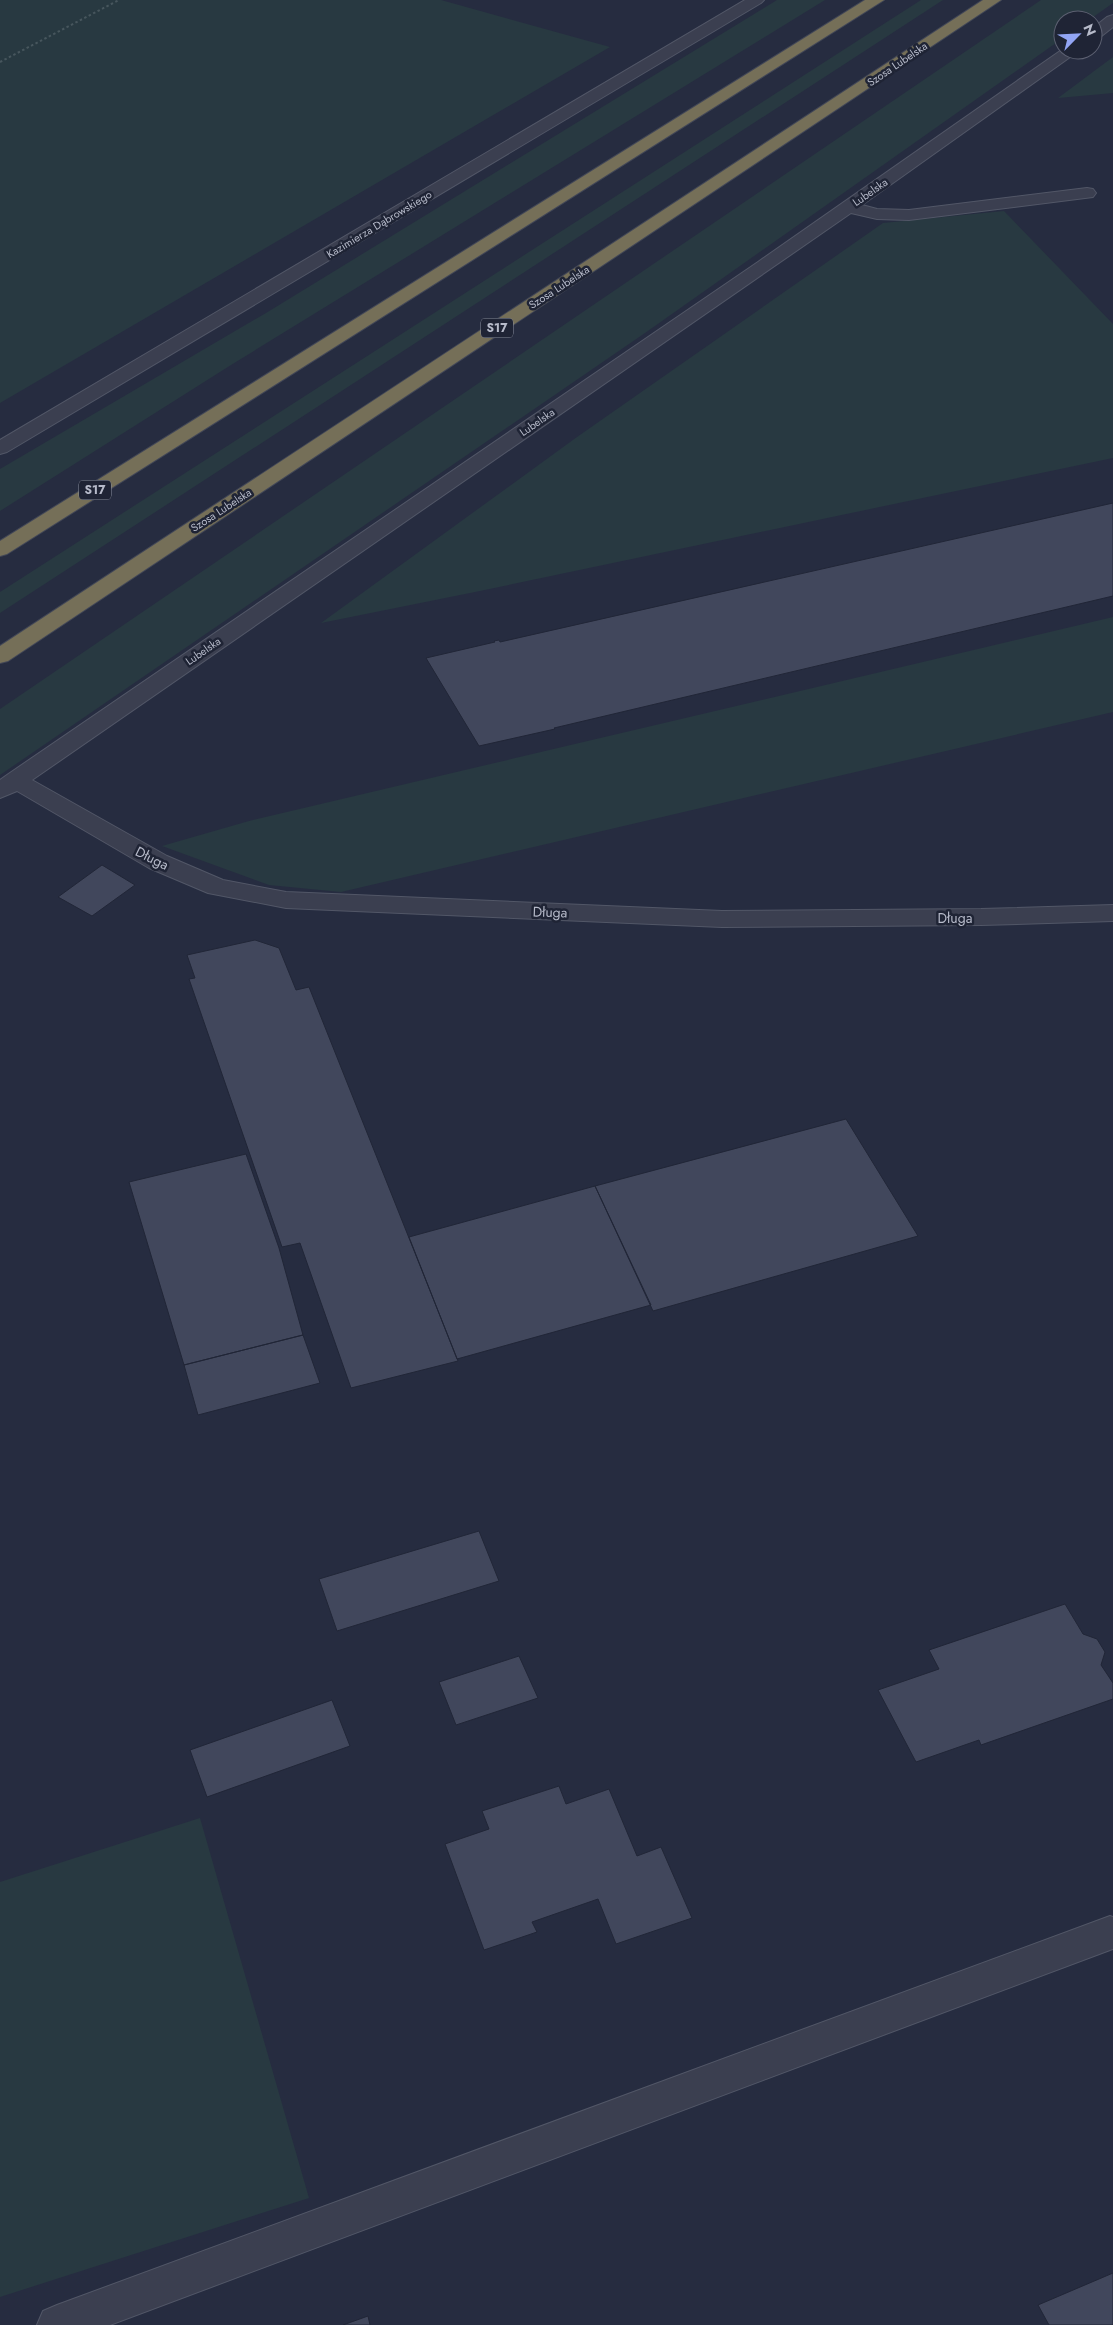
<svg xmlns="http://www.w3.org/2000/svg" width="1113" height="2325" font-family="Jost,sans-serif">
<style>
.green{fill:#283941}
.building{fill:#41475c;stroke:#212637}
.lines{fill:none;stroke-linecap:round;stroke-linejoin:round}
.minor-casing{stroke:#525767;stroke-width:2}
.highway-casing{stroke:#424757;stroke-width:2}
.path{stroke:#47565d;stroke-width:2;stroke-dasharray:2.5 2.5;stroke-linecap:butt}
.minor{fill:#3b3f50;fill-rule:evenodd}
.highway{fill:#756f58;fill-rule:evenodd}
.labels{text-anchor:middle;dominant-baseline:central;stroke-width:5;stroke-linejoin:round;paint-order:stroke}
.far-street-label{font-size:11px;fill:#b7bbca;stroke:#1f2435}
.shield{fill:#1f2435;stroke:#898e9d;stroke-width:1}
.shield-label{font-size:12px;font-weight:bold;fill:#b7bbca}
.street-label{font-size:14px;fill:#b7bbca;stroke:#1f2435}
</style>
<rect width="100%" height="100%" fill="#262c40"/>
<path class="green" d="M0 0H441L610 47 0 403Z
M777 0H825L231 365 0 511V469L266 313Z
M921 0H943L0 613V592Z
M1041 0H1113V3L1089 20H1063V38L645 333 0 775V709Z
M1113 57V93L1058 98Z
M1004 211 1113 324V458L475 592 321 623 577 437 883 223Z
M1113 617V712L341 892 269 885 162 846 249 821Z
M200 1818 309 2198 0 2297V1882Z"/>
<path class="building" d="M1113 503V596L554 728 555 729 479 746 426 658 495 642 494 641 499 640 500 642Z
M102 865 135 885 92 916 58 897Z
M255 940 279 948 296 990 309 987 458 1361 351 1388 300 1243 282 1247 189 979 195 978 187 955Z
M846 1119 918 1236 653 1311 595 1186Z
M246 1154 279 1248 303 1335 184 1365 129 1182Z
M595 1186 651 1305 457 1359 409 1237Z
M303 1335 320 1383 198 1415 184 1365Z
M479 1531 499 1581 337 1631 319 1579Z
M1065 1604 1083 1634 1097 1639 1105 1652 1101 1665 1113 1683V1699L981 1745 979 1740 916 1762 878 1690 939 1669 929 1650Z
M519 1656 538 1698 456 1725 439 1682Z
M332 1700 350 1746 207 1797 190 1750Z
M559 1786 566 1804 609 1789 637 1856 661 1847 692 1918 616 1944 598 1899 532 1922 537 1932 484 1950 445 1844 489 1829 482 1811Z
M1113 2273V2325H1049L1038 2305Z
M368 2316 370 2325H343Z"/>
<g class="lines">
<g class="minor-casing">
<path id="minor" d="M745 0H764L761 3 7 452 0 454V440Z
M1113 15V27L1099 38 1093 40V28L1107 17Z
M1063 49 1080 50 862 205 877 209 909 210 1087 188 1093 189 1096 193 1093 197 909 220 877 219 851 213 32 780 167 856 223 880 286 892 722 911 981 909 1113 905V921L981 925 722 927 286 908 208 893 149 868 17 791 0 798V780L7 775 758 262Z
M1110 1916 1113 1917V1949L1110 1950 110 2325H37L43 2311 57 2305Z"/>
</g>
<g class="highway-casing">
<path id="highway" d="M865 0H884L7 554 0 556V541Z
M983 0H1001L8 661 0 663V646Z"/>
</g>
<path class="path" d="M0 62 119 0"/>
<use href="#minor" class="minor"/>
<use href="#highway" class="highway"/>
</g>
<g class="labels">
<g class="far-street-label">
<text transform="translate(897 64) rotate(-34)">Szosa Lubelska</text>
<text transform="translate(870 192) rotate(-35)">Lubelska</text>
<text transform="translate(379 224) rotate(-31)">Kazimierza Dąbrowskiego</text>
<text transform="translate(559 287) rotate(-33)">Szosa Lubelska</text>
<text transform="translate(537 422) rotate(-35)">Lubelska</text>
<text transform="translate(221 510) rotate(-33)">Szosa Lubelska</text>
<text transform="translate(203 651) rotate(-35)">Lubelska</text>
</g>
<g class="shield">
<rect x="481" y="318.5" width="32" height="19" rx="4"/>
<rect x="79" y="480.5" width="32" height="19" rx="4"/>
</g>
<g class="shield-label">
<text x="497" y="328">S17</text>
<text x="95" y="490">S17</text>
</g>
<g class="street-label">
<text transform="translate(152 858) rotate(26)">Długa</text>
<text transform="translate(550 912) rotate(2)">Długa</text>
<text x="955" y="918">Długa</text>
</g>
</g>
<g transform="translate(1078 35) rotate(66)"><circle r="24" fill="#1f2435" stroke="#5c6071"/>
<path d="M0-4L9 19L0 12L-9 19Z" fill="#92a5f4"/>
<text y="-8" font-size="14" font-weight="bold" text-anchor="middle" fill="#b7bbca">N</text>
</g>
</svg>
